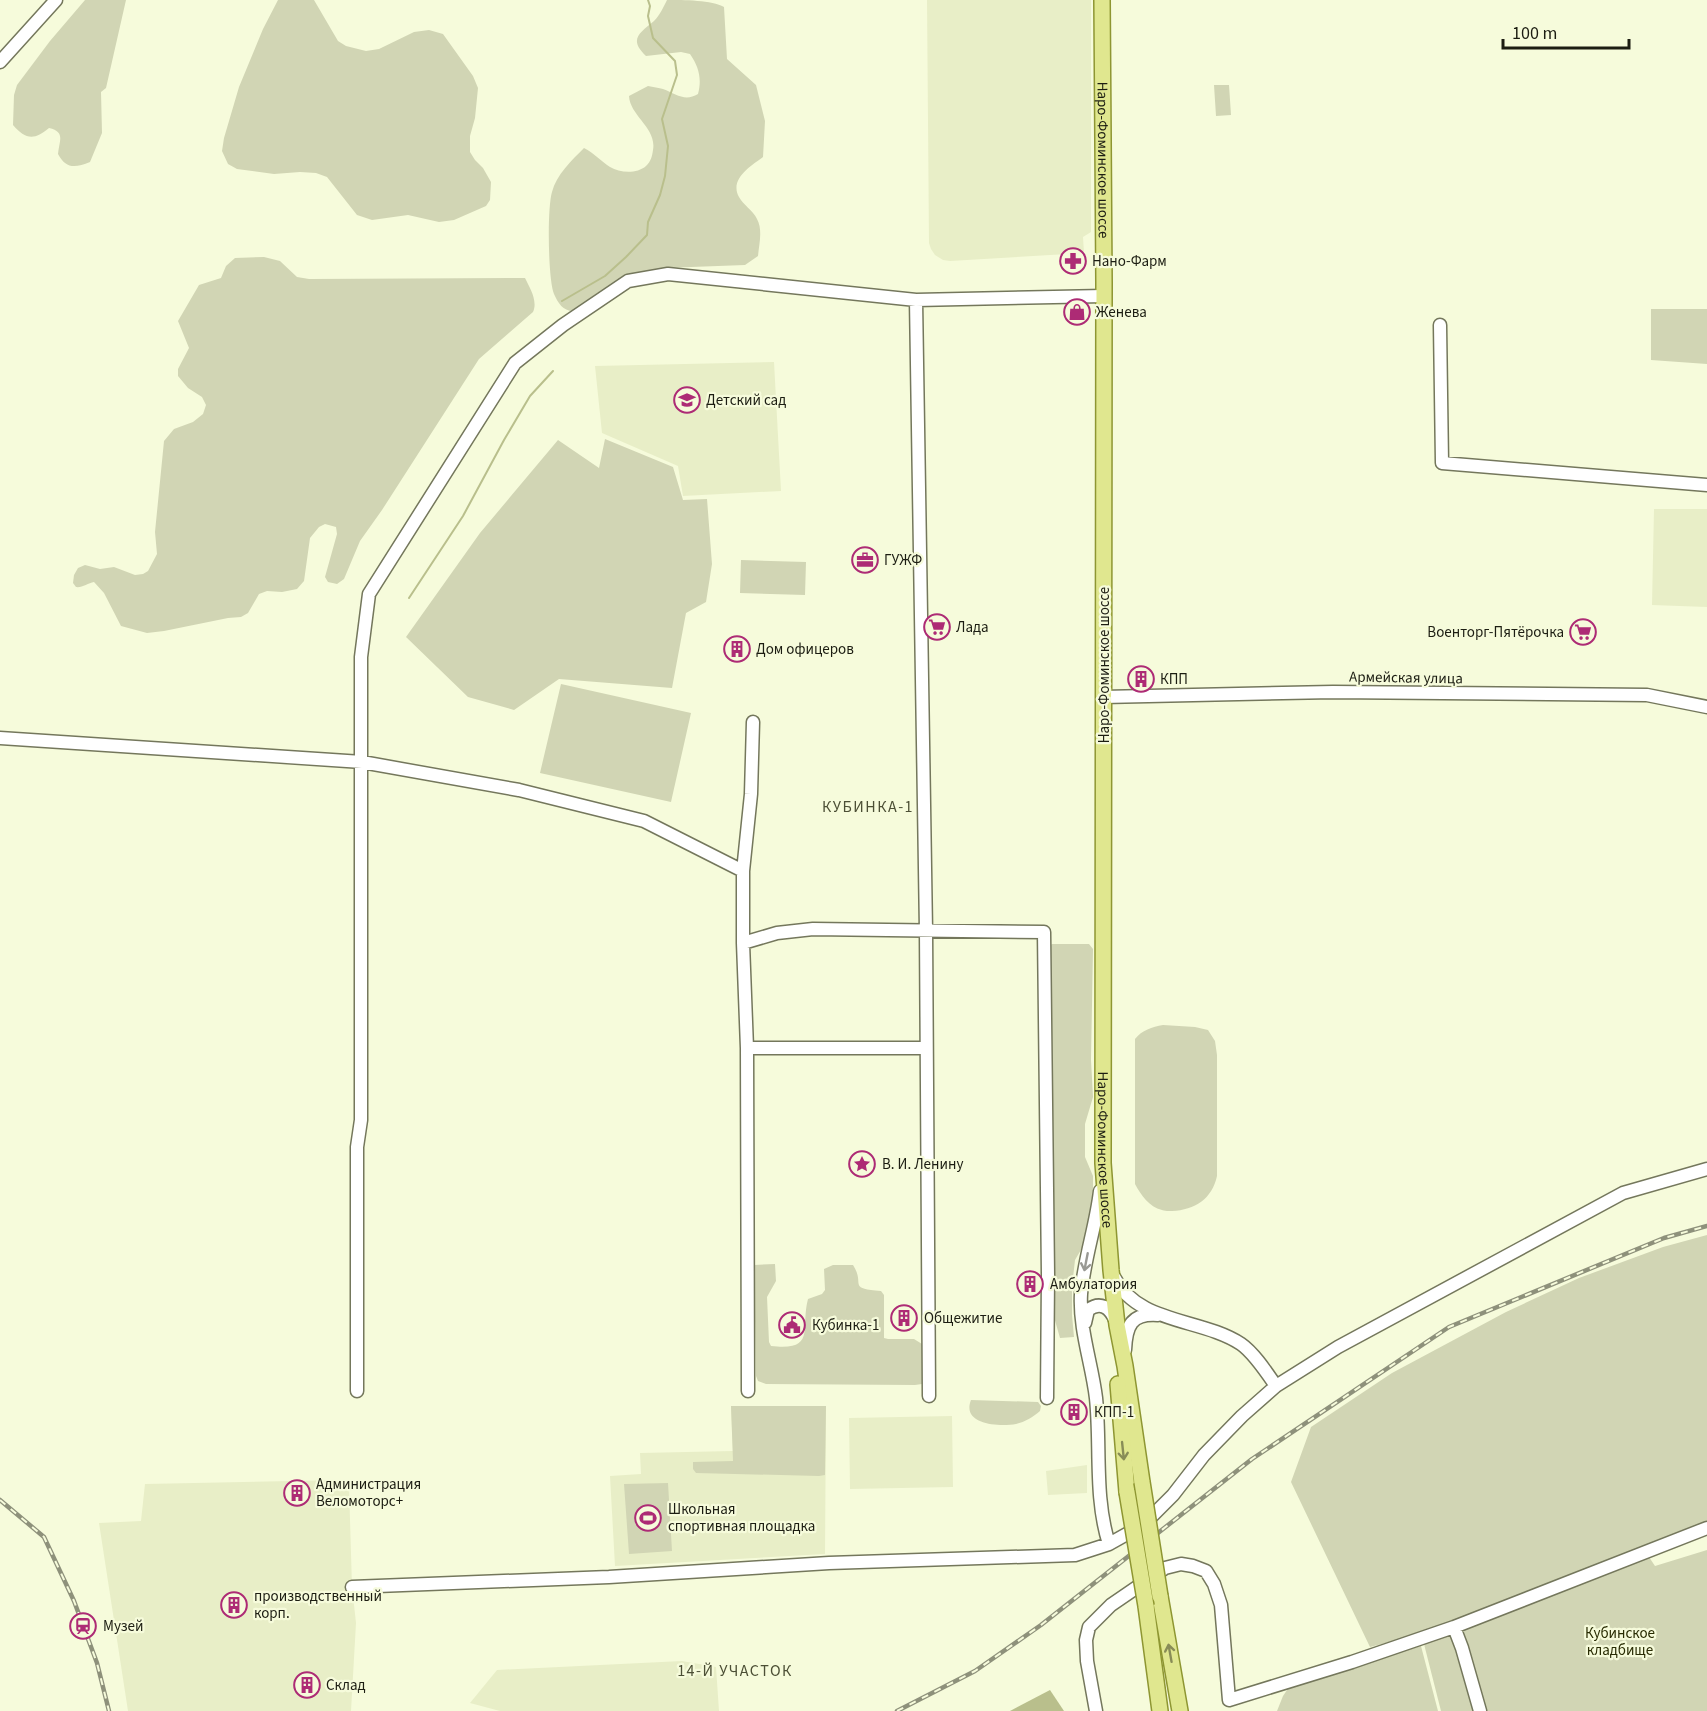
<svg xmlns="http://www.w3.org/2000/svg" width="1707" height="1711" font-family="'Source Sans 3',sans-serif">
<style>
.built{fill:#e8eec7}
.green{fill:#d1d5b4}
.water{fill:#b9bf8c}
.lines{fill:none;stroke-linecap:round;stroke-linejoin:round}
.stream{stroke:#b9bf8c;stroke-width:2}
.minor-casing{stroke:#74775c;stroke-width:15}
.major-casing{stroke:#8e9632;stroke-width:18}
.minor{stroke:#fff;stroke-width:12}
.major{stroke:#e0e78f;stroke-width:15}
.rail-casing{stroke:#8e917b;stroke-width:4.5}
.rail{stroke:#f6fbdb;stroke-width:2;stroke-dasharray:7;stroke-linecap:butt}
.major-bridge-casing{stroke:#8e9632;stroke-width:18;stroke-linecap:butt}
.major-bridge{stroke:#e0e78f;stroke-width:15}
.oneway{stroke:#999994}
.oneway2{stroke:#888c57}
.labels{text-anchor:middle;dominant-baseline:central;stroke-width:4.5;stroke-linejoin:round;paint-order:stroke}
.street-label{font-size:15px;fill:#1c1d12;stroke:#f6fbdb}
.poi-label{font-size:15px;fill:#1c1d12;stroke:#f6fbdb;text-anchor:start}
.park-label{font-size:15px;fill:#292c03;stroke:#f6fbdb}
.neighbourhood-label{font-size:16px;letter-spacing:1.5px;fill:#4c4f35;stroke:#f6fbdb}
</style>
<rect width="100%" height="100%" fill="#f6fbdb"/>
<path class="built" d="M927 0H1091V232L1083 237 1084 253 950 261 943 260 935 255 931 249 929 243Z
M774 362 781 491 683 496 678 466 602 433 595 366Z
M1654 509H1707V607L1652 605Z
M731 1406H826L825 1554 615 1566 610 1476 641 1474 640 1453 733 1451Z
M952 1416 953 1487 850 1489 849 1418Z
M1087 1465V1493L1048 1495 1046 1471Z
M343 1480 349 1486 352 1587 356 1623 351 1711H128L99 1523 141 1521 145 1484Z
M682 1661 716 1667 719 1711H500L470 1703 497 1670Z"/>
<path class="green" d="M85 0H126L106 88 101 92 102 133 90 162C75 168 66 169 58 154 59 141 66 132 49 128 34 141 25 139 13 125L14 95 17 85 50 41Z
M278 0H314L338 41 346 46 366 51 379 49 414 32 429 30 443 34 473 76 478 88 475 118 470 136V152L475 160 483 168 491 182 490 200 486 206 454 220 439 222 408 215 372 220 357 215 327 177 316 173 300 172 274 174 237 169 228 164 222 151 224 138 239 87 263 29Z
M667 0C684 0 712 0 724 7L727 59 756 85 765 121 763 157C751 166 729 179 739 197 743 205 753 210 757 219 763 230 759 244 758 256L745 265 664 268 625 279 597 293 573 311C563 311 558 303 554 294 548 280 547 208 552 192 556 175 572 160 584 148 594 153 601 161 610 167 620 173 637 174 646 166 651 161 652 157 653 150 657 128 630 116 629 96L648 86C653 87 659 88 663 89 676 94 685 102 698 94 702 79 699 67 690 54L681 52 646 56C628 39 640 33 654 21 660 15 663 8 667 0Z
M1214 85H1229L1231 115 1216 116Z
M264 257 280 261 297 277 309 279 525 278C530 288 538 301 533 312L479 359 382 510 360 541 344 579 337 584 328 582 325 577 337 534 336 527 325 524 319 527 310 538 304 581 297 589 282 592 267 591 259 594 248 613 241 617 228 618 164 631 147 633 121 626 104 593 94 582C88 583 82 588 76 587L73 583 74 575 78 568 85 565 100 569 114 567 135 575 143 574 148 571 157 554 155 532 164 441 174 429 193 422 203 414 206 405 202 397 188 388 178 376V369L189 348 178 321 199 285 221 278 226 266 235 258Z
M1651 309H1707V364L1651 360Z
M605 439 673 467 683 500 707 499 712 564 706 602 686 613 672 688 559 679 514 710 468 697 406 637 480 533 558 440 599 468Z
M741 560 806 562 805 595 740 593Z
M561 684 691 713 671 802 540 773Z
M1052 944H1089L1093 949 1091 1060 1093 1097 1085 1124V1157L1093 1176V1189L1090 1215 1082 1248 1075 1260 1072 1287V1315L1074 1337 1060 1338 1054 1317 1047 948Z
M1163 1025 1195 1027 1208 1030 1215 1041 1217 1055V1176C1212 1199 1195 1210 1172 1211 1171 1211 1163 1211 1162 1210 1149 1207 1141 1195 1135 1184V1039C1142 1030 1152 1027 1163 1025Z
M1707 1235V1523L1664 1538 1435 1630 1370 1647 1291 1482 1311 1427 1392 1373 1506 1312 1579 1278 1663 1247Z
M775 1264 776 1281 767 1297 769 1342 771 1346C817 1351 800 1329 808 1299L822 1294 825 1290 824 1269 833 1265H853C866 1285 846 1288 881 1291L884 1295V1338L888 1339H914L922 1344 924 1351V1381L922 1384 915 1385 766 1384 758 1381 756 1376 754 1265Z
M971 1400 1038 1402 1041 1406 1040 1411C1033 1417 1025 1422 1016 1424 1000 1427 961 1425 971 1400Z
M731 1406H826L825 1475 819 1476 696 1473 693 1469V1462L733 1461Z
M668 1483 672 1551 629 1554 624 1484Z
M1707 1550V1711H1441L1424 1644 1649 1557 1655 1566Z
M1421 1646 1438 1711H1277L1283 1696 1289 1687Z"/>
<path class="water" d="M1050 1690 1064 1711H1010Z"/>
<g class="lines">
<path class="stream" d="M562 301 605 276 626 257 647 235 648 222 660 195 665 176 668 146 662 119 677 75 675 61 653 38 648 16 650 6 648 0
M409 598 463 516 504 440 530 396 553 371"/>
<g class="minor-casing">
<path id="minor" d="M0 62 56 0
M916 300 926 931 929 1396
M1440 325 1442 463 1707 485
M1103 697 1333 692 1647 695 1707 707
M0 738 362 762 519 790 644 821 743 871
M743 943 777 933 813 929 1044 932 1048 1275 1047 1398
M747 1048H926
M1100 1191C1096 1226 1084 1259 1081 1294 1079 1329 1092 1364 1096 1398 1101 1446 1094 1497 1109 1544
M1114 1277C1137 1324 1202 1318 1241 1344 1254 1353 1267 1373 1276 1386
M1085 1323 1088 1310C1100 1301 1110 1307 1115 1320
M1125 1350C1126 1326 1131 1313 1158 1315
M357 1391V1147L361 1120V657L369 594 515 363 563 325 628 281 668 274 916 300 1104 296
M748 1391 747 1048 743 943V871L751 794 753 722
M352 1587 609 1577 829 1563 1075 1555 1109 1544 1134 1530 1152 1516 1173 1495 1204 1455 1242 1416 1276 1386 1338 1347 1623 1193 1707 1169
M1454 1627 1462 1648 1480 1711
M1096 1711 1087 1661 1086 1640 1089 1627 1111 1605 1165 1568 1181 1564 1193 1566 1206 1571 1214 1584 1221 1605 1229 1700 1352 1662 1454 1627 1707 1528"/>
</g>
<g class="major-casing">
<g id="major">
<path id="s1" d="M1102 0 1104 282 1103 1163 1111 1270 1117 1325 1125 1366 1142 1482"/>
<path d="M1118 1384 1127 1492"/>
<path d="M1160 1596 1180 1711"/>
<path d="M1146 1606 1160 1711"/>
</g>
</g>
<use href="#minor" class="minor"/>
<use href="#major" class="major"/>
<g class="rail-casing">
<path id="rail" d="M0 1500 44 1537 74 1601 97 1663 109 1711
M897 1711 975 1671 1041 1625 1252 1459 1449 1327 1664 1238 1707 1226"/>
</g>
<use href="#rail" class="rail"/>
<g class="major-bridge-casing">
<path id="major-bridge" d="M1142 1482 1160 1596
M1127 1492 1146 1606"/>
</g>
<use href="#major-bridge" class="major-bridge"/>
</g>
<defs><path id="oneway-shaft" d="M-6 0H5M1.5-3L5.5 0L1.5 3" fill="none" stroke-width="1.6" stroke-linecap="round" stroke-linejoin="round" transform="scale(1.5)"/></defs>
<use class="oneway" href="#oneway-shaft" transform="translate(1086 1262) rotate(101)"/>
<g class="oneway2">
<use href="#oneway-shaft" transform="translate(1123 1451) rotate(84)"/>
<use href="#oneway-shaft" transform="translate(1170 1653) rotate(-100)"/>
</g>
<defs>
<g id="pharmacy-ring" transform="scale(1.35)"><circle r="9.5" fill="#f6fbdb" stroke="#ad2b75" stroke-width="1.5"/><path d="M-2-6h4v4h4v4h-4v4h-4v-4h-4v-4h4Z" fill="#ad2b75"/></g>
<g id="shop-ring" transform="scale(1.35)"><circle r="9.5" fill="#f6fbdb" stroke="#ad2b75" stroke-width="1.5"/><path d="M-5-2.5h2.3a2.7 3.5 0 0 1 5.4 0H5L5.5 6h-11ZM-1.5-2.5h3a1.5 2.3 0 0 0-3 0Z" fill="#ad2b75"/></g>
<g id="school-ring" transform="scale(1.35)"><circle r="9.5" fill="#f6fbdb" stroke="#ad2b75" stroke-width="1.5"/><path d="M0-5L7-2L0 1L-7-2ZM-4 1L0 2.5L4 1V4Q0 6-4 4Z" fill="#ad2b75"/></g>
<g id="office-ring" transform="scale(1.35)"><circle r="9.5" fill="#f6fbdb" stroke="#ad2b75" stroke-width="1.5"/><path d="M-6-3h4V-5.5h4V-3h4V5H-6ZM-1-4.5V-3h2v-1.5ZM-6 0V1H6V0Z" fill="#ad2b75"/></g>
<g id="supermarket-ring" transform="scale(1.35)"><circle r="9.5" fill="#f6fbdb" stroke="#ad2b75" stroke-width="1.5"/><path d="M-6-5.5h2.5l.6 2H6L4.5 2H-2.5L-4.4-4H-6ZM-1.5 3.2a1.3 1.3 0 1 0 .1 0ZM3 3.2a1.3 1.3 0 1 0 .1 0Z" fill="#ad2b75"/></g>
<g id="building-ring" transform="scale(1.35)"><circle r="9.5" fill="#f6fbdb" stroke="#ad2b75" stroke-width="1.5"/><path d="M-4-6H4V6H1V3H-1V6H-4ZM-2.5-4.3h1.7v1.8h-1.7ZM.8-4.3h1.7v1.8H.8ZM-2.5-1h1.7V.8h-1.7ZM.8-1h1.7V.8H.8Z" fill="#ad2b75"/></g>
<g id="sight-ring" transform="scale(1.35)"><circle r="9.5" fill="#f6fbdb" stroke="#ad2b75" stroke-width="1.5"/><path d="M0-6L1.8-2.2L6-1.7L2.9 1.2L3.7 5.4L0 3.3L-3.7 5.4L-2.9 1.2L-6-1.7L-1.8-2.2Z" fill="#ad2b75"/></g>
<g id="civic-ring" transform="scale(1.35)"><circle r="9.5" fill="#f6fbdb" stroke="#ad2b75" stroke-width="1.5"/><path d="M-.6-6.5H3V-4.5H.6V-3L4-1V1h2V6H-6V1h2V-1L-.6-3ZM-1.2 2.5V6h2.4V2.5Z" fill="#ad2b75"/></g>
<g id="stadium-ring" transform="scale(1.35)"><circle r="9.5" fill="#f6fbdb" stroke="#ad2b75" stroke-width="1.5"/><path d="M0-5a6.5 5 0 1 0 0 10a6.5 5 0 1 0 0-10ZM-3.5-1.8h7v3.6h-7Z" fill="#ad2b75"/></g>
<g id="station-ring" transform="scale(1.35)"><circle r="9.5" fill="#f6fbdb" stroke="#ad2b75" stroke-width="1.5"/><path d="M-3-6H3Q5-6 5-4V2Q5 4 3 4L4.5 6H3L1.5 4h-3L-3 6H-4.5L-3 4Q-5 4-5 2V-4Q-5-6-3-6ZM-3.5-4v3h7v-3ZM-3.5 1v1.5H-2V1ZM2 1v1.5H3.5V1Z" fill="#ad2b75"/></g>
</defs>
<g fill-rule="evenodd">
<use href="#pharmacy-ring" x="1073" y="261"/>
<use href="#shop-ring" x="1077" y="312"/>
<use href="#school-ring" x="687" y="400"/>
<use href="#office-ring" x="865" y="560"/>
<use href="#supermarket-ring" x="937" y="627"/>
<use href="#supermarket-ring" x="1583" y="632"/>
<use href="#building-ring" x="737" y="649"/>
<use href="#building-ring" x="1141" y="679"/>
<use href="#sight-ring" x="862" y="1164"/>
<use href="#building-ring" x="1030" y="1284"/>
<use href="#building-ring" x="904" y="1318"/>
<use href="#civic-ring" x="792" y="1325"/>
<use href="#building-ring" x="1074" y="1412"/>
<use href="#building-ring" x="297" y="1493"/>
<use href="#stadium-ring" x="648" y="1518"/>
<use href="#building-ring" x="234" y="1605"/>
<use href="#station-ring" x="83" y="1626"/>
<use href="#building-ring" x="307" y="1685"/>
</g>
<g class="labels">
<g class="street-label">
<text stroke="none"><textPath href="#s1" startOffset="160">Наро-Фоминское шоссе</textPath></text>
<text transform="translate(1104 665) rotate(-90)">Наро-Фоминское шоссе</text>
<text transform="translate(1406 678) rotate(1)">Армейская улица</text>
<text stroke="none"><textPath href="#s1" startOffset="1150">Наро-Фоминское шоссе</textPath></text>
</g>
<g class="poi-label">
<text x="1092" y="261">Нано-Фарм</text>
<text x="1096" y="312">Женева</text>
<text x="706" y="400">Детский сад</text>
<text x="884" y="560">ГУЖФ</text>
<text x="956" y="627">Лада</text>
<text x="1564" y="632" text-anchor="end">Военторг-Пятёрочка</text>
<text x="756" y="649">Дом офицеров</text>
<text x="1160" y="679">КПП</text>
<text x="882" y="1164">В. И. Ленину</text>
<text x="1050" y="1284">Амбулатория</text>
<text x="924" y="1318">Общежитие</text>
<text x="812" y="1325">Кубинка-1</text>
<text x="1094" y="1412">КПП-1</text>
<text x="316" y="1484">Администрация<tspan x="316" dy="17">Веломоторс+</tspan></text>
<text x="668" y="1509">Школьная<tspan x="668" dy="17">спортивная площадка</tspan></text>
<text x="254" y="1596">производственный<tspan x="254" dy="17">корп.</tspan></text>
<text x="103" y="1626">Музей</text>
<text x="326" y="1685">Склад</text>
</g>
<g class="park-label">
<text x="1620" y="1633">Кубинское<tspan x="1620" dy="17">кладбище</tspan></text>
</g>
<g class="neighbourhood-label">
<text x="868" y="807">КУБИНКА-1</text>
<text x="735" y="1671">14-Й УЧАСТОК</text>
</g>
</g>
<path d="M1503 39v9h126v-9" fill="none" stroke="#1c1d12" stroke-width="3"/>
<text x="1512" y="39" font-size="18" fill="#1c1d12" stroke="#f6fbdb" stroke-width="4.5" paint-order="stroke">100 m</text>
</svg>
